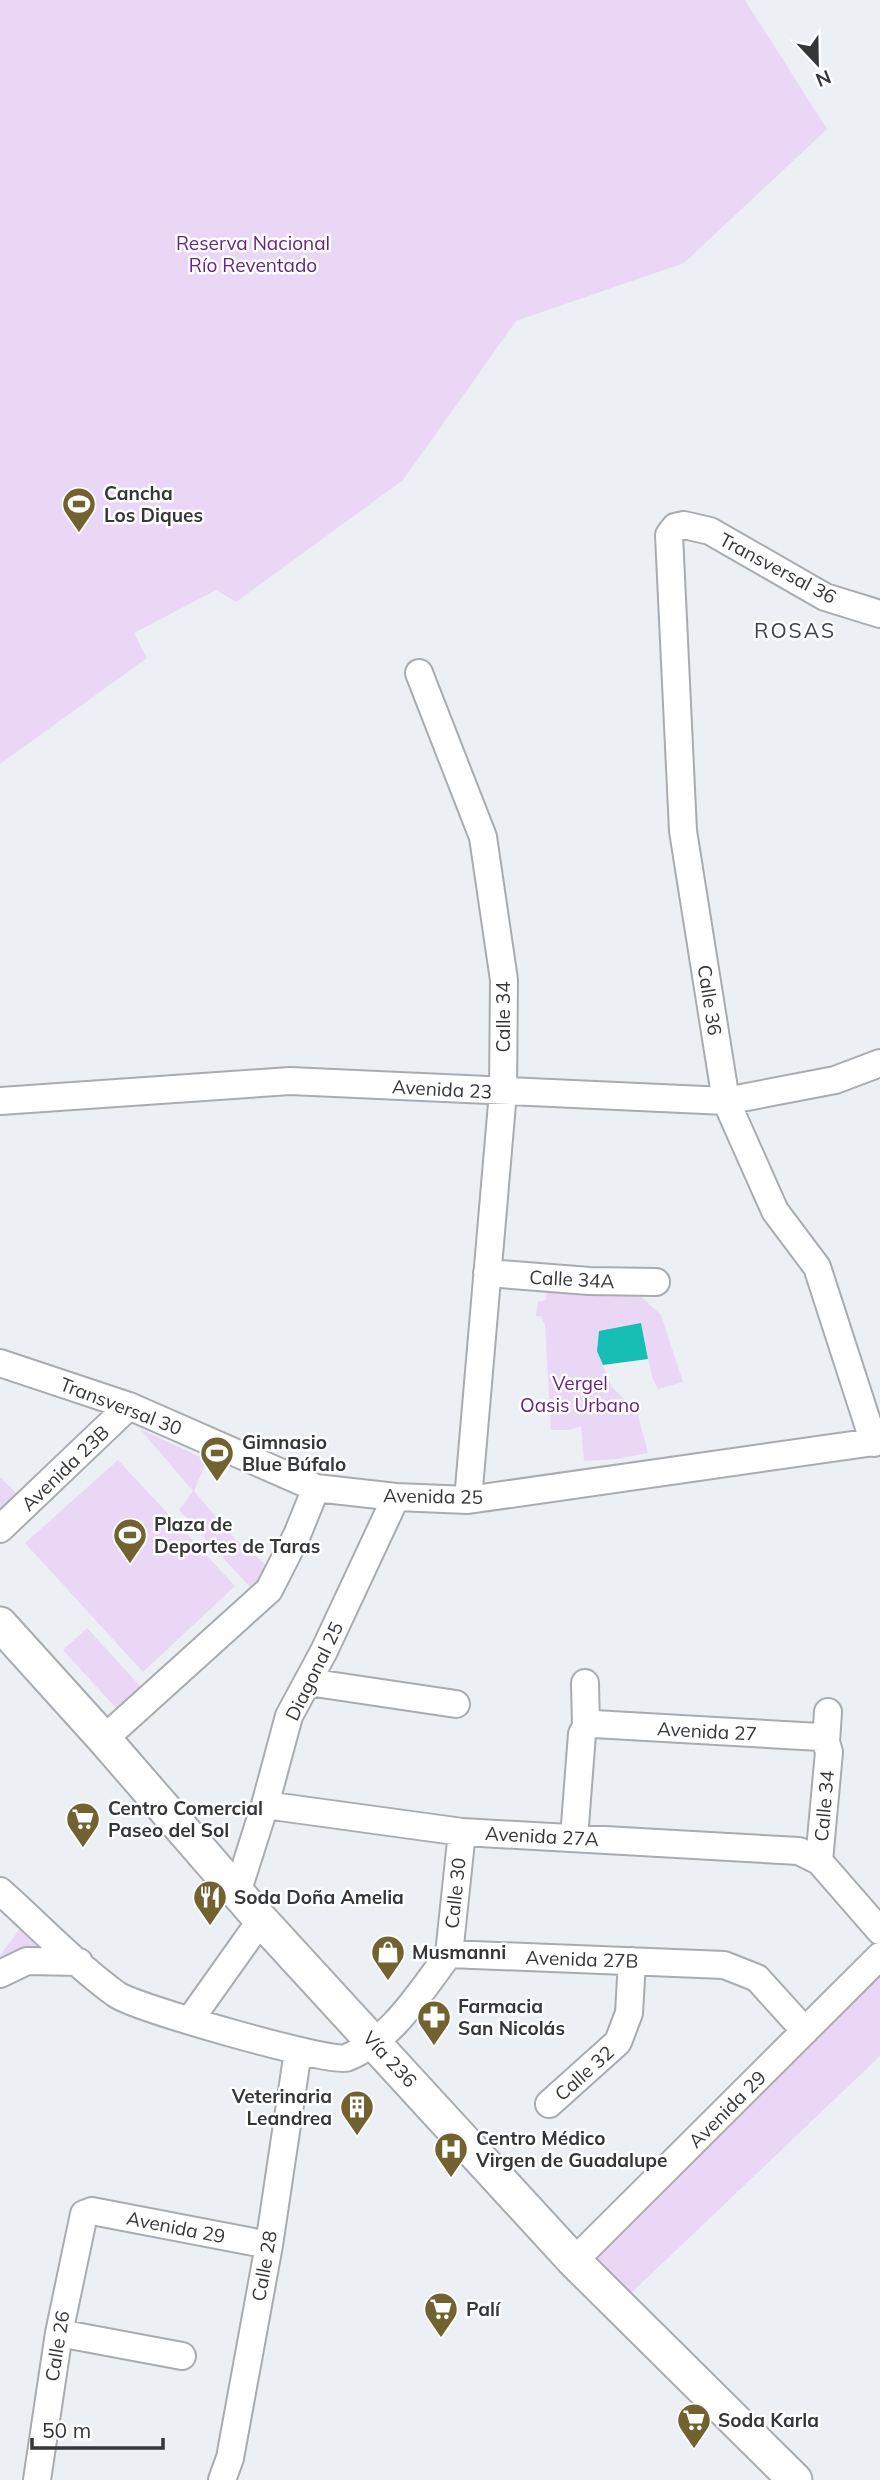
<svg xmlns="http://www.w3.org/2000/svg" width="880" height="2480" font-family="Mulish,sans-serif">
<style>
.green{fill:#ead7f5}
.water{fill:#17beb3}
.lines{fill:none;stroke-linecap:round;stroke-linejoin:round}
.minor-casing{stroke:#a8acb0;stroke-width:30}
.major-casing{stroke:#a8acb0;stroke-width:37}
.minor{stroke:#fff;stroke-width:26}
.major{stroke:#fff;stroke-width:33}
.labels{text-anchor:middle;dominant-baseline:central;stroke-width:5;stroke-linejoin:round;paint-order:stroke}
.park-label{font-size:19px;fill:#642480;stroke:#fff}
.poi-label{font-size:19px;font-weight:bold;fill:#353638;stroke:#fff;text-anchor:start}
.street-label{font-size:19px;fill:#353638;stroke:#fff}
.neighbourhood-label{font-size:21px;letter-spacing:2px;fill:#3f4245;stroke:#fff}
</style>
<rect width="100%" height="100%" fill="#eceff3"/>
<path class="green" d="M0 0H745L827 129 684 263 516 321 403 480 236 602 216 590 134 633 147 658 0 764Z
M547 1288 637 1293 661 1315 683 1382 658 1389 652 1377 641 1324 597 1351 612 1387 637 1412 648 1453 617 1459 584 1461 581 1426 570 1430H551L545 1325 541 1316H536L538 1302 546 1300Z
M140 1429 207 1460 194 1491 235 1539 272 1570 250 1587 179 1510 193 1491Z
M118 1460 235 1586 143 1672 25 1543Z
M0 1477 17 1494 0 1509Z
M87 1628 141 1687 117 1709 63 1650Z
M28 1919 48 1943 8 1957 0 1955Z
M880 1956V2056L628 2296 587 2248Z"/>
<path class="water" d="M641 1323 648 1359 603 1365 597 1351 599 1331Z"/>
<g class="lines">
<g class="minor-casing">
<path id="minor" d="M419 673 483 837 504 980 503 1092 468 1500
M0 1101 290 1081 726 1101 835 1080 880 1063
M487 1273 589 1281 656 1282
M0 1363 129 1406 316 1488
M874 1443 817 1267 775 1211 726 1101 683 831 669 535 675 527 684 525 710 531 825 597 880 614
M0 1529 129 1406
M308 1682 456 1704
M828 1712 826 1742 829 1752 819 1861 880 1931
M586 1726 594 1724 820 1737 826 1742
M104 1739 269 1590 297 1535 316 1488 396 1497 468 1500 880 1441
M265 1805 462 1832 799 1851 819 1861
M574 1838 582 1734 586 1726 585 1683
M0 1891C38 1925 75 1964 116 1994 132 2007 332 2064 346 2058 392 2040 420 1992 449 1954L724 1965 757 1978 805 2031
M237 1893 265 1805 289 1716 324 1651 396 1497
M449 1954 462 1832
M0 1974 27 1961 79 1962
M190 2020 261 1920
M549 2104 618 2042 629 2013 632 1961
M574 2261 880 1956
M59 2333 182 2356
M37 2480 59 2333 84 2214 92 2211 269 2245
M222 2480 230 2458 269 2245 298 2051"/>
</g>
<g class="major-casing">
<path id="major" d="M0 1624 104 1739 261 1920 574 2261 795 2480"/>
</g>
<use href="#minor" class="minor"/>
<use href="#major" class="major"/>
</g>
<defs>
<g id="stadium-pin" transform="scale(1.75)"><path d="M0 17L-7.5 6A9.5 9.5 0 1 1 7.5 6Z" fill="#726230" stroke="#fff"/><path d="M0-5a6.5 5 0 1 0 0 10a6.5 5 0 1 0 0-10ZM-3.5-1.8h7v3.6h-7Z" fill="#fff"/></g>
<g id="supermarket-pin" transform="scale(1.75)"><path d="M0 17L-7.5 6A9.5 9.5 0 1 1 7.5 6Z" fill="#726230" stroke="#fff"/><path d="M-6-5.5h2.5l.6 2H6L4.5 2H-2.5L-4.4-4H-6ZM-1.5 3.2a1.3 1.3 0 1 0 .1 0ZM3 3.2a1.3 1.3 0 1 0 .1 0Z" fill="#fff"/></g>
<g id="restaurant-pin" transform="scale(1.75)"><path d="M0 17L-7.5 6A9.5 9.5 0 1 1 7.5 6Z" fill="#726230" stroke="#fff"/><path d="M-5-6h1v4h1v-4h1v4h1v-4h1v5L-1.5 .5V6h-2V.5L-5-1ZM5-6V6H3V1.5H1.5Q1.5-4 5-6Z" fill="#fff"/></g>
<g id="shop-pin" transform="scale(1.75)"><path d="M0 17L-7.5 6A9.5 9.5 0 1 1 7.5 6Z" fill="#726230" stroke="#fff"/><path d="M-5-2.5h2.3a2.7 3.5 0 0 1 5.4 0H5L5.5 6h-11ZM-1.5-2.5h3a1.5 2.3 0 0 0-3 0Z" fill="#fff"/></g>
<g id="pharmacy-pin" transform="scale(1.75)"><path d="M0 17L-7.5 6A9.5 9.5 0 1 1 7.5 6Z" fill="#726230" stroke="#fff"/><path d="M-2-6h4v4h4v4h-4v4h-4v-4h-4v-4h4Z" fill="#fff"/></g>
<g id="building-pin" transform="scale(1.75)"><path d="M0 17L-7.5 6A9.5 9.5 0 1 1 7.5 6Z" fill="#726230" stroke="#fff"/><path d="M-4-6H4V6H1V3H-1V6H-4ZM-2.5-4.3h1.7v1.8h-1.7ZM.8-4.3h1.7v1.8H.8ZM-2.5-1h1.7V.8h-1.7ZM.8-1h1.7V.8H.8Z" fill="#fff"/></g>
<g id="hospital-pin" transform="scale(1.75)"><path d="M0 17L-7.5 6A9.5 9.5 0 1 1 7.5 6Z" fill="#726230" stroke="#fff"/><path d="M-5-5h3v3.5h4V-5h3V5h-3V1.5h-4V5h-3Z" fill="#fff"/></g>
</defs>
<g fill-rule="evenodd">
<use href="#stadium-pin" x="79" y="504"/>
<use href="#stadium-pin" x="217" y="1453"/>
<use href="#stadium-pin" x="130" y="1535"/>
<use href="#supermarket-pin" x="83" y="1819"/>
<use href="#restaurant-pin" x="210" y="1897"/>
<use href="#shop-pin" x="388" y="1952"/>
<use href="#pharmacy-pin" x="434" y="2017"/>
<use href="#building-pin" x="357" y="2107"/>
<use href="#hospital-pin" x="451" y="2149"/>
<use href="#supermarket-pin" x="441" y="2309"/>
<use href="#supermarket-pin" x="694" y="2420"/>
</g>
<g class="labels">
<g class="park-label">
<text x="253" y="243">Reserva Nacional<tspan x="253" dy="22">Río Reventado</tspan></text>
<text x="580" y="1383">Vergel<tspan x="580" dy="22">Oasis Urbano</tspan></text>
</g>
<g class="poi-label">
<text x="104" y="493">Cancha<tspan x="104" dy="22">Los Diques</tspan></text>
<text x="242" y="1442">Gimnasio<tspan x="242" dy="22">Blue Búfalo</tspan></text>
<text x="154" y="1524">Plaza de<tspan x="154" dy="22">Deportes de Taras</tspan></text>
<text x="108" y="1808">Centro Comercial<tspan x="108" dy="22">Paseo del Sol</tspan></text>
<text x="234" y="1897">Soda Doña Amelia</text>
<text x="412" y="1952">Musmanni</text>
<text x="458" y="2006">Farmacia<tspan x="458" dy="22">San Nicolás</tspan></text>
<text x="332" y="2096" text-anchor="end">Veterinaria<tspan x="332" dy="22">Leandrea</tspan></text>
<text x="476" y="2138">Centro Médico<tspan x="476" dy="22">Virgen de Guadalupe</tspan></text>
<text x="466" y="2309">Palí</text>
<text x="718" y="2420">Soda Karla</text>
</g>
<g class="street-label">
<text transform="translate(778 568) rotate(28)">Transversal 36</text>
<text transform="translate(710 1000) rotate(81)">Calle 36</text>
<text transform="translate(503 1017) rotate(-90)">Calle 34</text>
<text transform="translate(442 1089) rotate(3)">Avenida 23</text>
<text transform="translate(572 1279) rotate(3)">Calle 34A</text>
<text transform="translate(121 1406) rotate(21)">Transversal 30</text>
<text transform="translate(65 1468) rotate(-44)">Avenida 23B</text>
<text transform="translate(433 1496) rotate(1)">Avenida 25</text>
<text transform="translate(314 1671) rotate(-64)">Diagonal 25</text>
<text transform="translate(707 1731) rotate(3)">Avenida 27</text>
<text transform="translate(824 1806) rotate(-85)">Calle 34</text>
<text transform="translate(542 1836) rotate(3)">Avenida 27A</text>
<text transform="translate(455 1893) rotate(-84)">Calle 30</text>
<text transform="translate(582 1959) rotate(2)">Avenida 27B</text>
<text transform="translate(390 2059) rotate(47)">Vía 236</text>
<text transform="translate(584 2073) rotate(-42)">Calle 32</text>
<text transform="translate(727 2109) rotate(-45)">Avenida 29</text>
<text transform="translate(176 2227) rotate(11)">Avenida 29</text>
<text transform="translate(264 2266) rotate(-80)">Calle 28</text>
<text transform="translate(57 2346) rotate(-81)">Calle 26</text>
</g>
<g class="neighbourhood-label">
<text x="795" y="630">ROSAS</text>
</g>
</g>
<g transform="translate(817 63) rotate(158)" stroke="#ffffff" stroke-width="5" paint-order="stroke">
<path d="M0-5L12 26L0 18L-12 26Z" fill="#353638"/>
<text y="-10" font-size="19" font-weight="bold" text-anchor="middle" fill="#353638">N</text>
</g>
<path d="M32 2438v10h131v-10" fill="none" stroke="#353638" stroke-width="3.5"/>
<text x="42" y="2438" font-size="21" fill="#353638" stroke="#ffffff" stroke-width="5" paint-order="stroke">50 m</text>
</svg>
